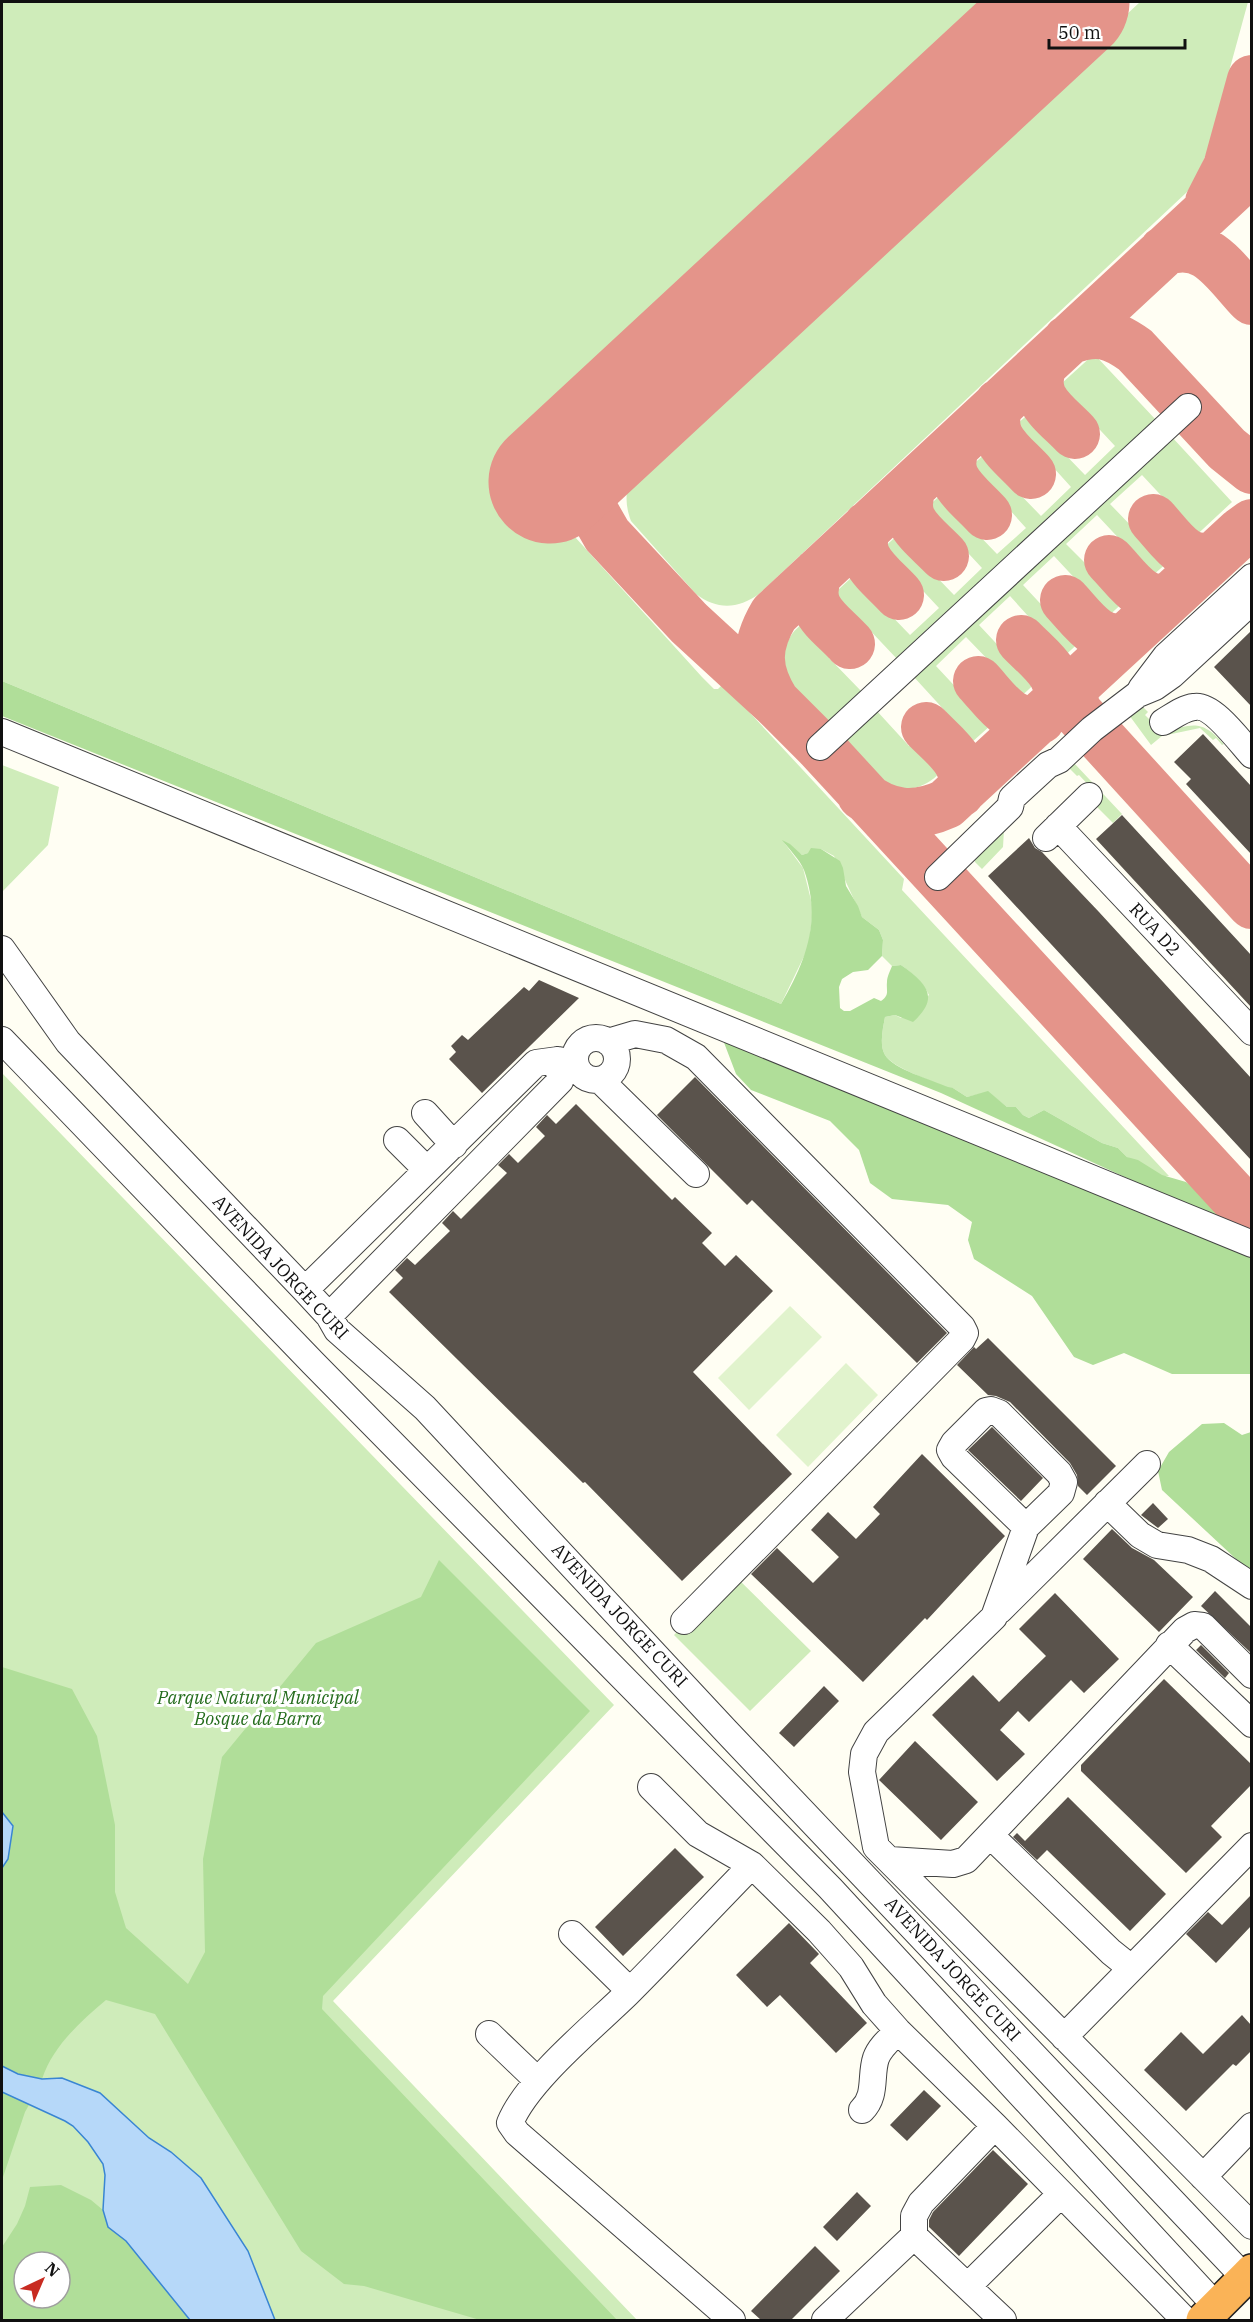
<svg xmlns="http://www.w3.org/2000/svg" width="1253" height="2322" font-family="'IBM Plex Serif',serif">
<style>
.green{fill:#cfecba;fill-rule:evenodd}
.forest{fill:#b0de99;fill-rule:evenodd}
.pitch{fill:#e1f3cd}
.water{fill:#b6d8f9;stroke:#3985d3;stroke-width:1.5}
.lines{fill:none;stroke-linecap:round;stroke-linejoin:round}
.taxiway{stroke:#e4948a;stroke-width:50}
.runway{stroke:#e4948a;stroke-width:123}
.building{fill:#5a534c}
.minor-casing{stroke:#434343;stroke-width:28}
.highway-casing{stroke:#212121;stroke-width:36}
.minor{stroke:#fff;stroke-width:26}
.highway{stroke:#fab357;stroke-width:33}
.labels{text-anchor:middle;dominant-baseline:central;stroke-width:6;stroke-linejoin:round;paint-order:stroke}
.street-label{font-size:18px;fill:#101010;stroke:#fff}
.park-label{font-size:18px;font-style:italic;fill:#246c1c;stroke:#fff}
</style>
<rect width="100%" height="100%" fill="#fffef3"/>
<path class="green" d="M2 2H996L534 431 523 440 514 457 571 519 565 526 702 677 714 689H718L722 685 725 686 904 879 902 890 1169 1176H1162L1127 1157 1118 1148 1102 1143 1044 1110 1029 1118 1023 1115 1016 1107H1007L988 1092 967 1097 953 1088H948C932 1081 893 1068 885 1055 879 1045 883 1028 885 1017L895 1015 901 1018 929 995C922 981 913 974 901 965L892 966 882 956 883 940 879 930 862 917 834 856 821 849 802 855 783 841 803 868 813 908 809 946 781 1004 2 681Z
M1140 2H1248L1207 152 1195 180 1187 192 759 594C738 609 717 610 696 594L631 521C624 502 625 487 636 470Z
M1094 354 1156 420V424L833 723 831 721 828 723C808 702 771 674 788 641 792 631 802 624 810 617L839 648 829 658 863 693 898 660 864 624 855 632 826 601 863 567 890 598 883 607 910 635 939 608 911 578 902 586 875 556 906 527 934 558 926 566 954 595 982 568 955 539 947 546 918 516 950 486 978 517 969 525 997 554 1026 528 999 498 991 505 962 474 994 446 1021 476 1011 485 1041 516 1071 487 1043 456 1033 464 1005 434 1038 406 1065 436 1056 445 1085 475 1115 446 1087 416 1077 424 1050 394Z
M1171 436 1232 502 1188 543 1161 514 1170 505 1142 475 1110 504 1139 534 1148 526 1176 555 1144 583 1117 555 1126 546 1097 515 1066 544 1096 574 1104 567 1131 595 1100 624 1073 595 1082 586 1054 556 1023 585 1051 615 1061 607 1087 635 1056 664 1030 636 1038 627 1010 596 979 625 1008 656 1017 648 1044 675 1012 705 986 676 995 667 966 637 936 666 964 696 973 688 1000 717 962 751 936 722 946 712 913 676 876 710 909 746 920 737 947 766C940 772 934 780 925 784 891 802 864 762 844 741L846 737 1168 437Z
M1140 704 1148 712 1145 715 1161 731C1194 726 1199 717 1224 744L1222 745 1216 738 1213 740 1200 728 1162 736 1151 745 1129 715Z
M1074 763 1122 814 1113 823 1092 802 1096 793 1079 775 1077 776 1069 768Z
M2 765 59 787 48 845 2 892Z
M1004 830 1003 847 982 869 975 862V858Z
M2 1073 614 1705 333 2001 637 2320H2ZM24 2262H60V2298H24Z
M734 1575 811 1651 750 1711 674 1635Z"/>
<path class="forest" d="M2 681 781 1004C806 961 822 920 804 870 800 860 789 849 782 840L790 844 802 855 808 853 811 848 821 849 840 861 843 868 846 886 858 906 862 917 879 930 883 940 882 956 868 970 853 972 842 979 839 987 840 1008 844 1011H850L874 998 881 1001C890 995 886 991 887 982 887 977 890 971 892 966L901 965C926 983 941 997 913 1022L895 1015 885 1017C883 1028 879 1045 885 1055 893 1069 932 1080 948 1087L953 1088 967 1097 988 1091 1007 1107H1016L1023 1115 1029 1118 1044 1110 1102 1143 1118 1148 1127 1157 1138 1160 1162 1175 1186 1182 1206 1197 1211 1205 1224 1208 1242 1219 1243 1228 1140 1184 941 1093 2 716Z
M723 1040 1251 1250V1374H1172L1124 1353 1093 1365 1074 1357 1032 1296 974 1259 968 1240 972 1222 948 1205 892 1199 870 1183 859 1150 830 1121 751 1090 736 1074Z
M1224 1423 1242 1435 1251 1432V1573L1162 1490 1158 1471 1169 1452 1202 1424Z
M439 1560 590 1711 323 1996 322 2009 617 2320H480L364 2286 344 2284 301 2251 155 2014 106 2000C80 2022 53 2046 42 2079L18 2074 2 2066V1868L8 1859 13 1826 2 1812V1667L72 1689 97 1736 115 1825V1892L126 1928 188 1984 205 1952 203 1859 222 1757 316 1643 421 1597Z
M2 2092 30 2103 25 2112 2 2180Z
M61 2185 91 2200 103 2210 108 2227 126 2241 190 2320H2V2247L17 2224 25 2206 30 2187ZM24 2262H60V2298H24Z"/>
<path class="pitch" d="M790 1306 822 1337 749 1410 718 1378Z
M846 1363 878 1395 808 1467 776 1435Z"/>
<path class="water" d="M2 1812 13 1826 8 1859 2 1868Z
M2 2066 18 2074 42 2079 62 2078 100 2093 149 2138 171 2152 201 2178 248 2251 275 2320H190L126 2241 108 2227 103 2210 105 2175 103 2164 88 2142 73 2126 65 2121 2 2092Z"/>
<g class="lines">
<path class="taxiway" d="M1210 202 1228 167 1252 80
M1164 251C1206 235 1226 273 1252 300
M1068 340C1097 329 1111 333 1135 350L1227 449 1252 469
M1043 364C1028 397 1054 412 1075 434
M999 404C985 437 1011 452 1031 474
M597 438 587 467 586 483 591 507 607 535 689 623 775 702 820 747 1250 1214
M956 445C940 477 967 493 987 515
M912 486C898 520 922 533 944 556
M1153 519C1170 537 1186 566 1214 556
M868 526C851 556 880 574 899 595
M1109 560C1126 577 1143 607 1170 597
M818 573C803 608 828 620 850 644
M1065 600C1082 618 1099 646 1127 637
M1021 640C1039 659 1066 676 1056 704
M978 681C995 699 1012 728 1040 719
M1079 682C1072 692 1072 702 1078 713L1252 904
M775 702C755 670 755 646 774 614L1252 170
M926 727C943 745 973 765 960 792
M862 795C889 816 915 818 946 804L1241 532 1252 524"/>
<path class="runway" d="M550 482 1068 2"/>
</g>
<path class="building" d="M1251 631V706L1214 667Z
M1203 734 1251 786V854L1186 784 1191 779 1174 762Z
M1122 815 1251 955V1007L1096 839Z
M1029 838 1035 848 1042 852 1099 912 1251 1078V1160L988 876Z
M539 980 579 998 482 1093 449 1059 456 1052 451 1046 462 1035 468 1040 524 987 529 991Z
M695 1077 947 1333 917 1363 752 1200 747 1205 657 1115Z
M576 1104 672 1200 675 1197 712 1233 702 1243 725 1266 736 1255 773 1291 693 1372 792 1474 682 1581 585 1482 583 1483 389 1292 403 1278 395 1270 407 1258 415 1265 450 1231 442 1223 453 1211 461 1219 507 1173 498 1165 509 1154 518 1163 545 1136 536 1127 547 1115 556 1124Z
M988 1338 1116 1466 1087 1495 1078 1486 1077 1475 1070 1463 1010 1402 996 1396 988 1395 957 1365 974 1347 976 1349Z
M992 1427 1043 1478 1021 1501 968 1450Z
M922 1454 1005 1536 927 1620 925 1618 863 1682 751 1574 777 1548 813 1583 839 1557 811 1530 828 1512 856 1539 880 1514 873 1507Z
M1153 1503 1168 1519 1158 1528 1141 1515Z
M1112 1529 1132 1548 1154 1560 1193 1597 1159 1632 1083 1559Z
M1215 1591 1251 1627 1250 1652 1201 1606Z
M1055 1593 1119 1659 1084 1693 1071 1680 1029 1722 1018 1711 1000 1730 1025 1754 997 1781 932 1715 973 1675 999 1702 1046 1656 1019 1629Z
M1201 1645 1229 1673 1225 1678 1196 1650Z
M1164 1679 1251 1764V1785L1211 1826 1222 1837 1186 1873 1081 1771V1765Z
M824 1686 839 1701 794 1747 779 1733Z
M915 1741 978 1802 941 1840 879 1780Z
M1068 1797 1166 1894 1130 1931 1047 1850 1037 1860 1013 1837 1017 1833 1025 1841Z
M675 1848 704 1877 623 1956 595 1927Z
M1251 1895V1926L1216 1963 1186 1934 1208 1912 1222 1925Z
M789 1923 819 1954 810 1963 867 2023 836 2053 780 1995 767 2007 736 1975Z
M1242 2015 1251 2025V2051L1236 2066 1233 2064 1186 2111 1144 2070 1181 2032 1203 2054Z
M924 2090 941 2106 907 2141 890 2125Z
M993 2150 1028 2184 959 2256 929 2227V2220L933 2212Z
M857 2192 871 2206 837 2241 823 2227Z
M815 2246 840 2271 791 2320H761L751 2311Z"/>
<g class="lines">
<g class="minor-casing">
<path id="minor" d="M1141 689 1166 656 1252 577
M1163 722C1172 717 1183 708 1194 707 1212 703 1240 742 1252 755
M2 732 1252 1244
M820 747 1188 407
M1058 826 1252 1032
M1046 838 1089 796
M938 877 1010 807 1012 798 1048 765 1059 760 1092 729 1138 694 1155 687 1172 675 1252 601
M2 949 68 1042 305 1290 329 1316 337 1330 425 1408 726 1731 1245 2278
M575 1059a21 21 0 1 1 42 0a21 21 0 1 1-42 0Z
M2 1040 313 1363 830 1888 1216 2306
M608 1042 635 1034 666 1040 696 1057 962 1327 965 1333 962 1339 684 1621
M600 1080 696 1174
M425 1113 454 1145
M397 1140 427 1170
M305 1290 536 1063 558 1060 575 1063
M329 1316 560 1081 558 1060
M1107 1503 1140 1535 1157 1545 1188 1550 1211 1559 1252 1586
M1026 1527 954 1457 950 1450 954 1443 986 1411 991 1410 999 1413 1059 1473 1064 1482 1061 1493 1026 1527 994 1617 876 1732 864 1754 862 1772 876 1847 1252 2226
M1000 1610 1147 1464
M1169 1645 1252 1724
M651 1787 698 1834 752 1865 819 1931 851 1967 874 2004 898 2031 995 2126 1185 2320
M990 1835 1111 1952 1131 1968
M890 1860 953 1864 966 1860 1185 1630 1194 1625 1203 1626 1252 1675
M572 1934 630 1991
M489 2034 538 2081
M1064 2037 1252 1846
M862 2110C877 2095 870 2076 876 2058 880 2047 890 2039 898 2031
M1203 2177 1252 2126
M914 2236 1003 2320
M968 2286 1061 2194
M732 2320 517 2133 510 2123C527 2081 592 2028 627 1994 669 1952 710 1908 752 1865
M825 2320 914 2236V2216L921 2203 995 2126"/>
</g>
<g class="highway-casing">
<path id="highway" d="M1203 2320 1252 2271"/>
</g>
<use href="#minor" class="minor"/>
<use href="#highway" class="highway"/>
</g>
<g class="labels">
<g class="street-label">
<text transform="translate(1155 929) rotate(47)">RUA D2</text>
<text transform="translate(281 1267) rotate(47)">AVENIDA JORGE CURI</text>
<text transform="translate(620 1615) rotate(47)">AVENIDA JORGE CURI</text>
<text transform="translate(953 1969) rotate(47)">AVENIDA JORGE CURI</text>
</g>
<g class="park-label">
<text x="258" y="1697">Parque Natural Municipal<tspan x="258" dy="21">Bosque da Barra</tspan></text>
</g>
</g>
<rect width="1253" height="2322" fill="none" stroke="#101010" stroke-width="6"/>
<g transform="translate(42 2280) rotate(44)"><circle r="28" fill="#ffffff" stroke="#9f9f9f" stroke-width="1.5"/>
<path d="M0-4.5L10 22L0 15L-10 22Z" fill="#c82b21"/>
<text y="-9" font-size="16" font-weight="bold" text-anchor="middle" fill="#101010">N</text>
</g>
<path d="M1049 39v9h136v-9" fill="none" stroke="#101010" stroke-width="3"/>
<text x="1058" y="39" font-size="18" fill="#101010" stroke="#ffffff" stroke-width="4.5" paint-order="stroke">50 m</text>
</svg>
